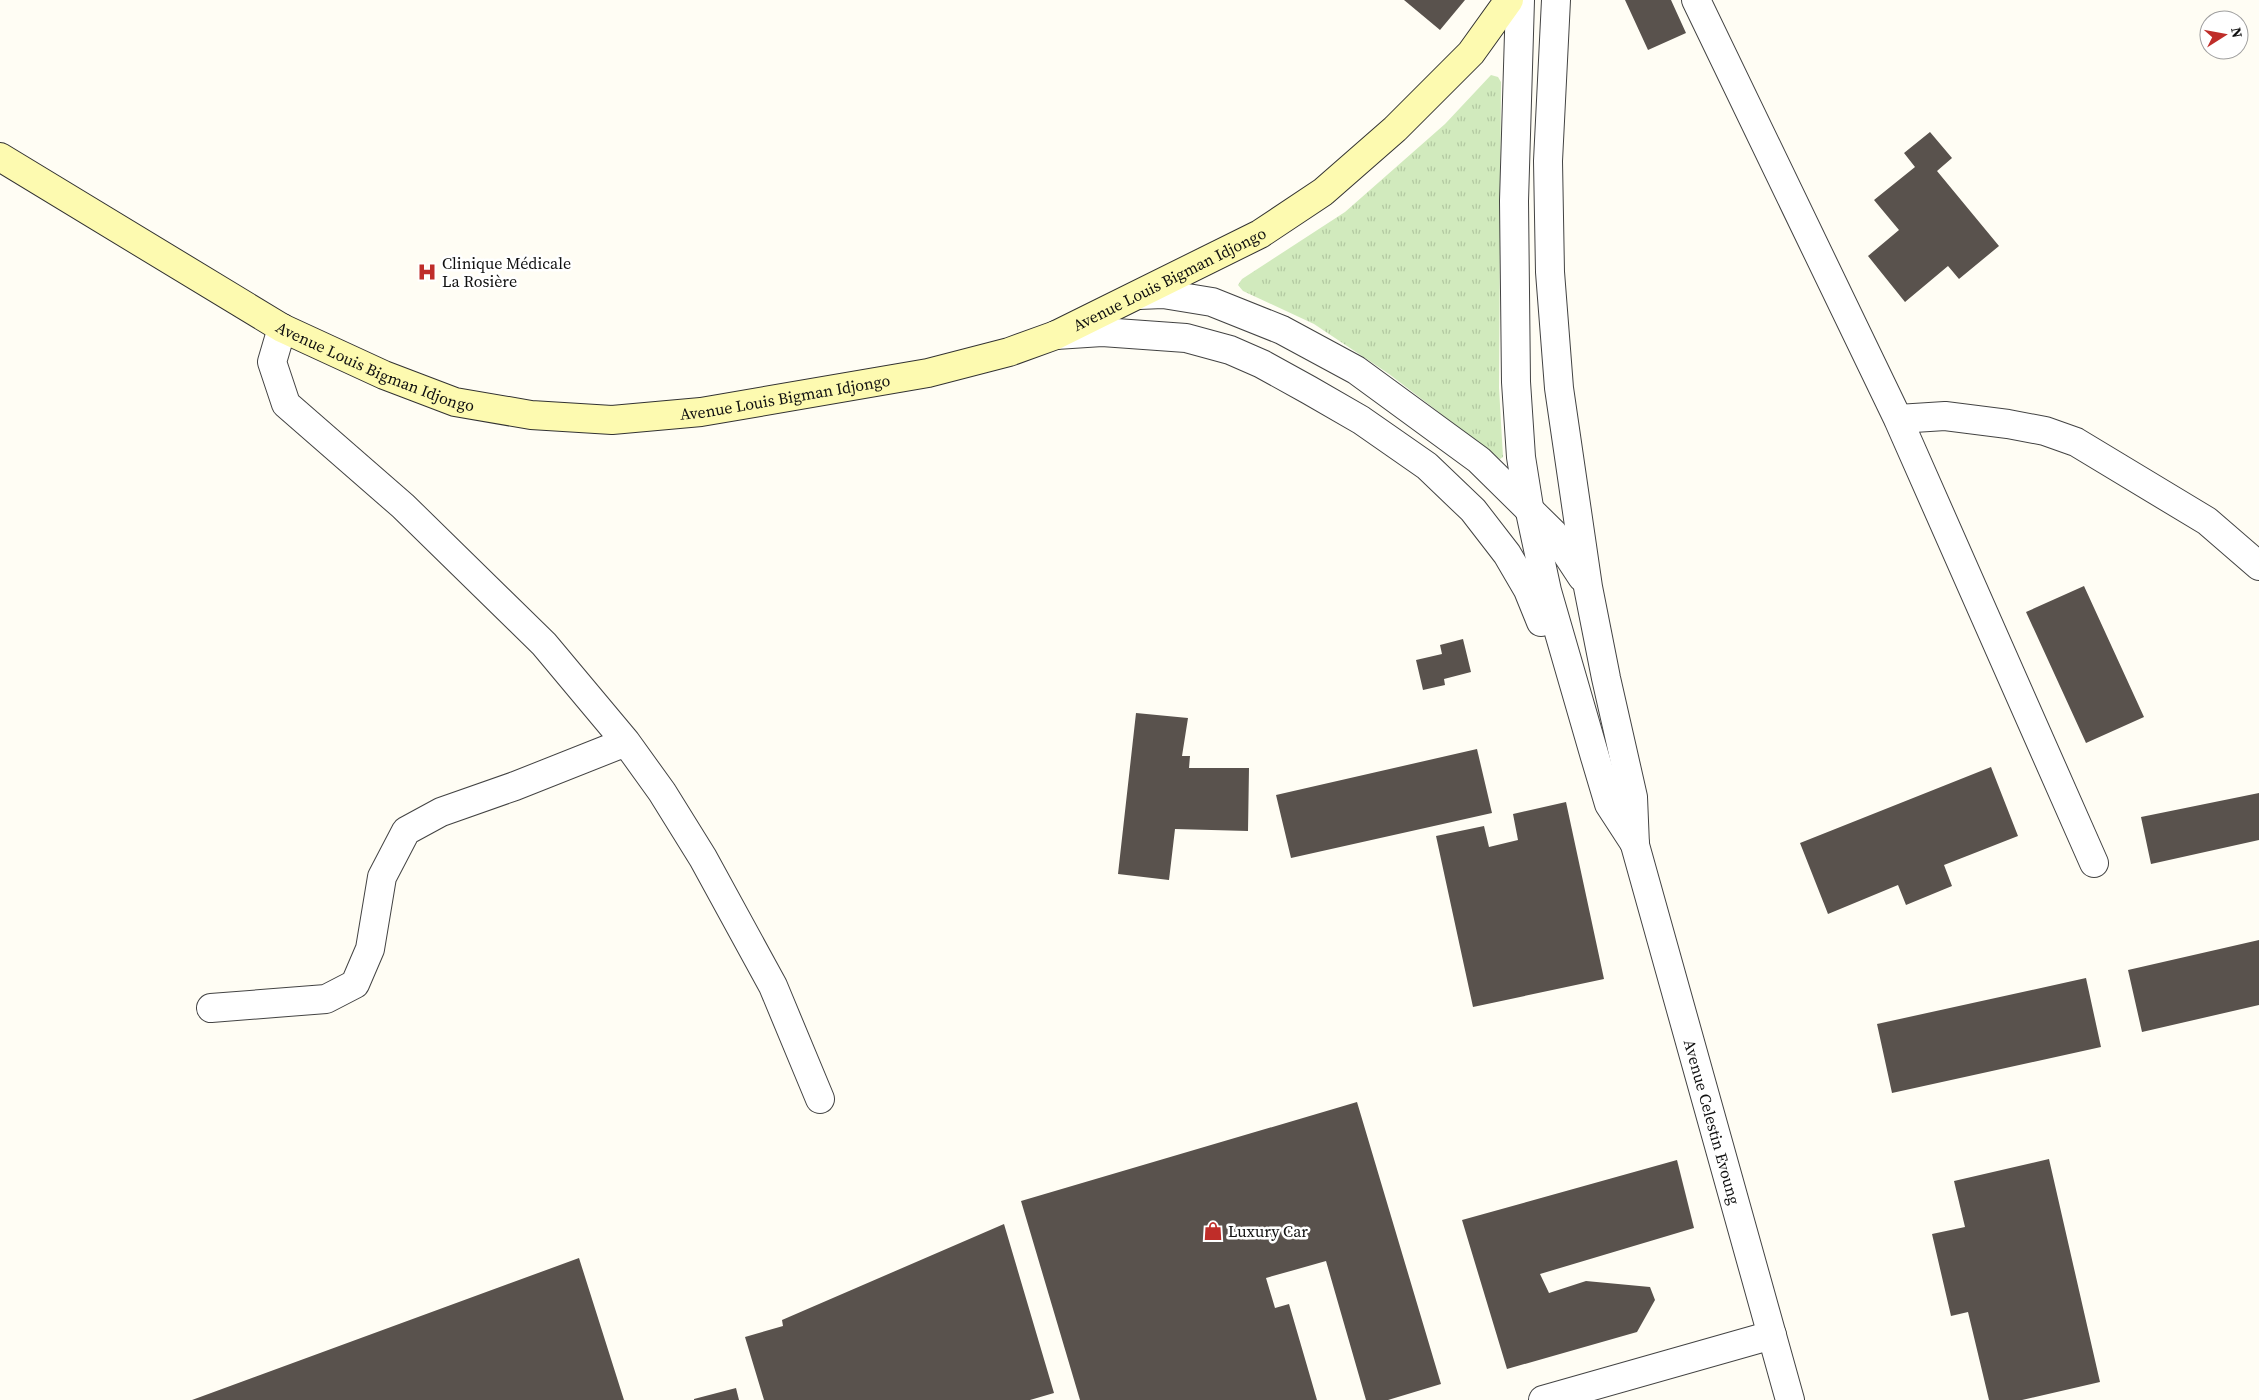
<svg xmlns="http://www.w3.org/2000/svg" width="2259" height="1400" font-family="'Source Serif 4',serif">
<style>
.grass{fill:url(#grass-tufts)}
.building{fill:#59524d}
.lines{fill:none;stroke-linecap:round;stroke-linejoin:round}
.minor-casing{stroke:#434343;stroke-width:30}
.tertiary-casing{stroke:#434343;stroke-width:30}
.secondary-casing{stroke:#323232;stroke-width:30}
.minor{stroke:#fff;stroke-width:28}
.tertiary{stroke:#fff;stroke-width:28}
.secondary{stroke:#fdfab0;stroke-width:28}
.labels{text-anchor:middle;dominant-baseline:central;stroke-width:5;stroke-linejoin:round;paint-order:stroke}
.poi-label{font-size:16px;fill:#101010;stroke:#fff;text-anchor:start}
.street-label{font-size:16px;fill:#101010;stroke:#fff}
</style>
<defs>
<pattern id="grass-tufts" width="24" height="20" patternUnits="userSpaceOnUse" patternTransform="scale(1.25)"><rect width="24" height="20" fill="#d1eabd"/><path d="M3 7l-1-3M5 7V3M7 7l1-3M15 17l-1-3M17 17v-4M19 17l1-3" fill="none" stroke="#b2c8a1"/></pattern>
</defs>
<rect width="100%" height="100%" fill="#fffdf4"/>
<path class="grass" d="M1491 75 1498 77 1501 82 1499 388 1503 457 1500 459 1389 374 1314 324 1243 291 1238 285 1242 279 1345 212 1445 124Z"/>
<path class="building" d="M1404 0H1465L1440 30Z
M1625 0H1671L1686 33 1648 50Z
M1930 132 1952 158 1937 171 1999 246 1959 279 1948 266 1905 302 1868 256 1899 230 1874 200 1915 167 1904 153Z
M2084 586 2144 717 2086 743 2026 612Z
M1463 639 1471 672 1444 679 1445 685 1423 690 1416 660 1442 654 1440 645Z
M1136 713 1188 718 1182 756H1190L1189 768H1249L1248 831 1175 829 1169 880 1118 874Z
M1477 749 1492 813 1291 858 1276 795Z
M1991 767 2018 836 1944 865 1952 886 1906 905 1898 885 1828 914 1800 843Z
M2259 793V840L2151 864 2141 817Z
M1566 802 1604 979 1473 1007 1436 836 1484 826 1489 847 1518 840 1513 814Z
M2259 940V1005L2142 1032 2128 970Z
M2086 978 2101 1047 1892 1093 1877 1024Z
M1357 1102 1441 1384 1388 1400H1366L1326 1261 1266 1278 1275 1308 1289 1304 1317 1400H1080L1021 1201Z
M2049 1159 2100 1382 2022 1400H1989L1968 1312 1951 1316 1932 1234 1965 1227 1954 1181Z
M1677 1160 1694 1228 1540 1274 1549 1293 1586 1281 1650 1287 1655 1300 1637 1332 1507 1369 1462 1220Z
M1004 1224 1054 1393 1030 1400H764L745 1337 783 1326 782 1320Z
M579 1258 624 1400H192Z
M736 1388 739 1400H694V1399Z"/>
<g class="lines">
<g class="minor-casing">
<path id="minor" d="M1696 0 1898 419 2094 863
M282 328 272 362 286 404 403 506 544 644 626 742 662 792 703 858 773 986 820 1099
M1898 419 1945 416 2008 424 2045 431 2076 442 2207 521 2259 566
M211 1008 326 999 355 984 370 949 382 877 406 831 441 812 515 786 626 742
M1543 1400 1772 1335"/>
</g>
<g class="tertiary-casing">
<g id="tertiary">
<path d="M1520 0 1514 201 1516 382 1521 457 1529 507 1547 591 1595 757 1609 804 1635 844"/>
<path id="s1" d="M1556 0 1548 161 1550 272 1559 388 1588 587 1606 678 1633 797 1635 845 1790 1400"/>
<path d="M1139 295 1163 294 1212 302 1282 330 1356 370 1479 460 1553 533 1582 577"/>
<path d="M1056 335 1102 332 1186 338 1230 350 1262 364 1309 390 1361 420 1427 466 1473 510 1507 554 1528 590 1541 622"/>
</g>
</g>
<g class="secondary-casing">
<g id="secondary">
<path id="s2" d="M0 157 282 328 384 375 455 402 531 415 612 420 701 412 928 373 1009 352 1056 335 1260 234 1323 192 1395 129 1471 53 1509 0"/>
</g>
</g>
<use href="#minor" class="minor"/>
<use href="#tertiary" class="tertiary"/>
<use href="#secondary" class="secondary"/>
</g>
<defs>
<g id="hospital-bare" transform="scale(1.5)"><path d="M-5-5h3v3.5h4V-5h3V5h-3V1.5h-4V5h-3Z" fill="#bf2d29" stroke="#fff" stroke-width="2.5" paint-order="stroke"/></g>
<g id="shop-bare" transform="scale(1.5)"><path d="M-5-2.5h2.3a2.7 3.5 0 0 1 5.4 0H5L5.5 6h-11ZM-1.5-2.5h3a1.5 2.3 0 0 0-3 0Z" fill="#bf2d29" stroke="#fff" stroke-width="2.5" paint-order="stroke"/></g>
</defs>
<g fill-rule="evenodd">
<use href="#hospital-bare" x="427" y="272"/>
<use href="#shop-bare" x="1213" y="1231"/>
</g>
<g class="labels">
<g class="poi-label">
<text x="442" y="263">Clinique Médicale<tspan x="442" dy="18">La Rosière</tspan></text>
<text x="1228" y="1231">Luxury Car</text>
</g>
<g class="street-label">
<text stroke="none"><textPath href="#s2" startOffset="1256">Avenue Louis Bigman Idjongo</textPath></text>
<text stroke="none"><textPath href="#s2" startOffset="431">Avenue Louis Bigman Idjongo</textPath></text>
<text stroke="none"><textPath href="#s2" startOffset="851">Avenue Louis Bigman Idjongo</textPath></text>
<text stroke="none"><textPath href="#s1" startOffset="1140">Avenue Celestin Evoung</textPath></text>
</g>
</g>
<g transform="translate(2224 35) rotate(79)"><circle r="24" fill="#ffffff" stroke="#9f9f9f"/>
<path d="M0-4L9 19L0 12L-9 19Z" fill="#bf2d29"/>
<text y="-8" font-size="14" font-weight="bold" text-anchor="middle" fill="#101010">N</text>
</g>
</svg>
